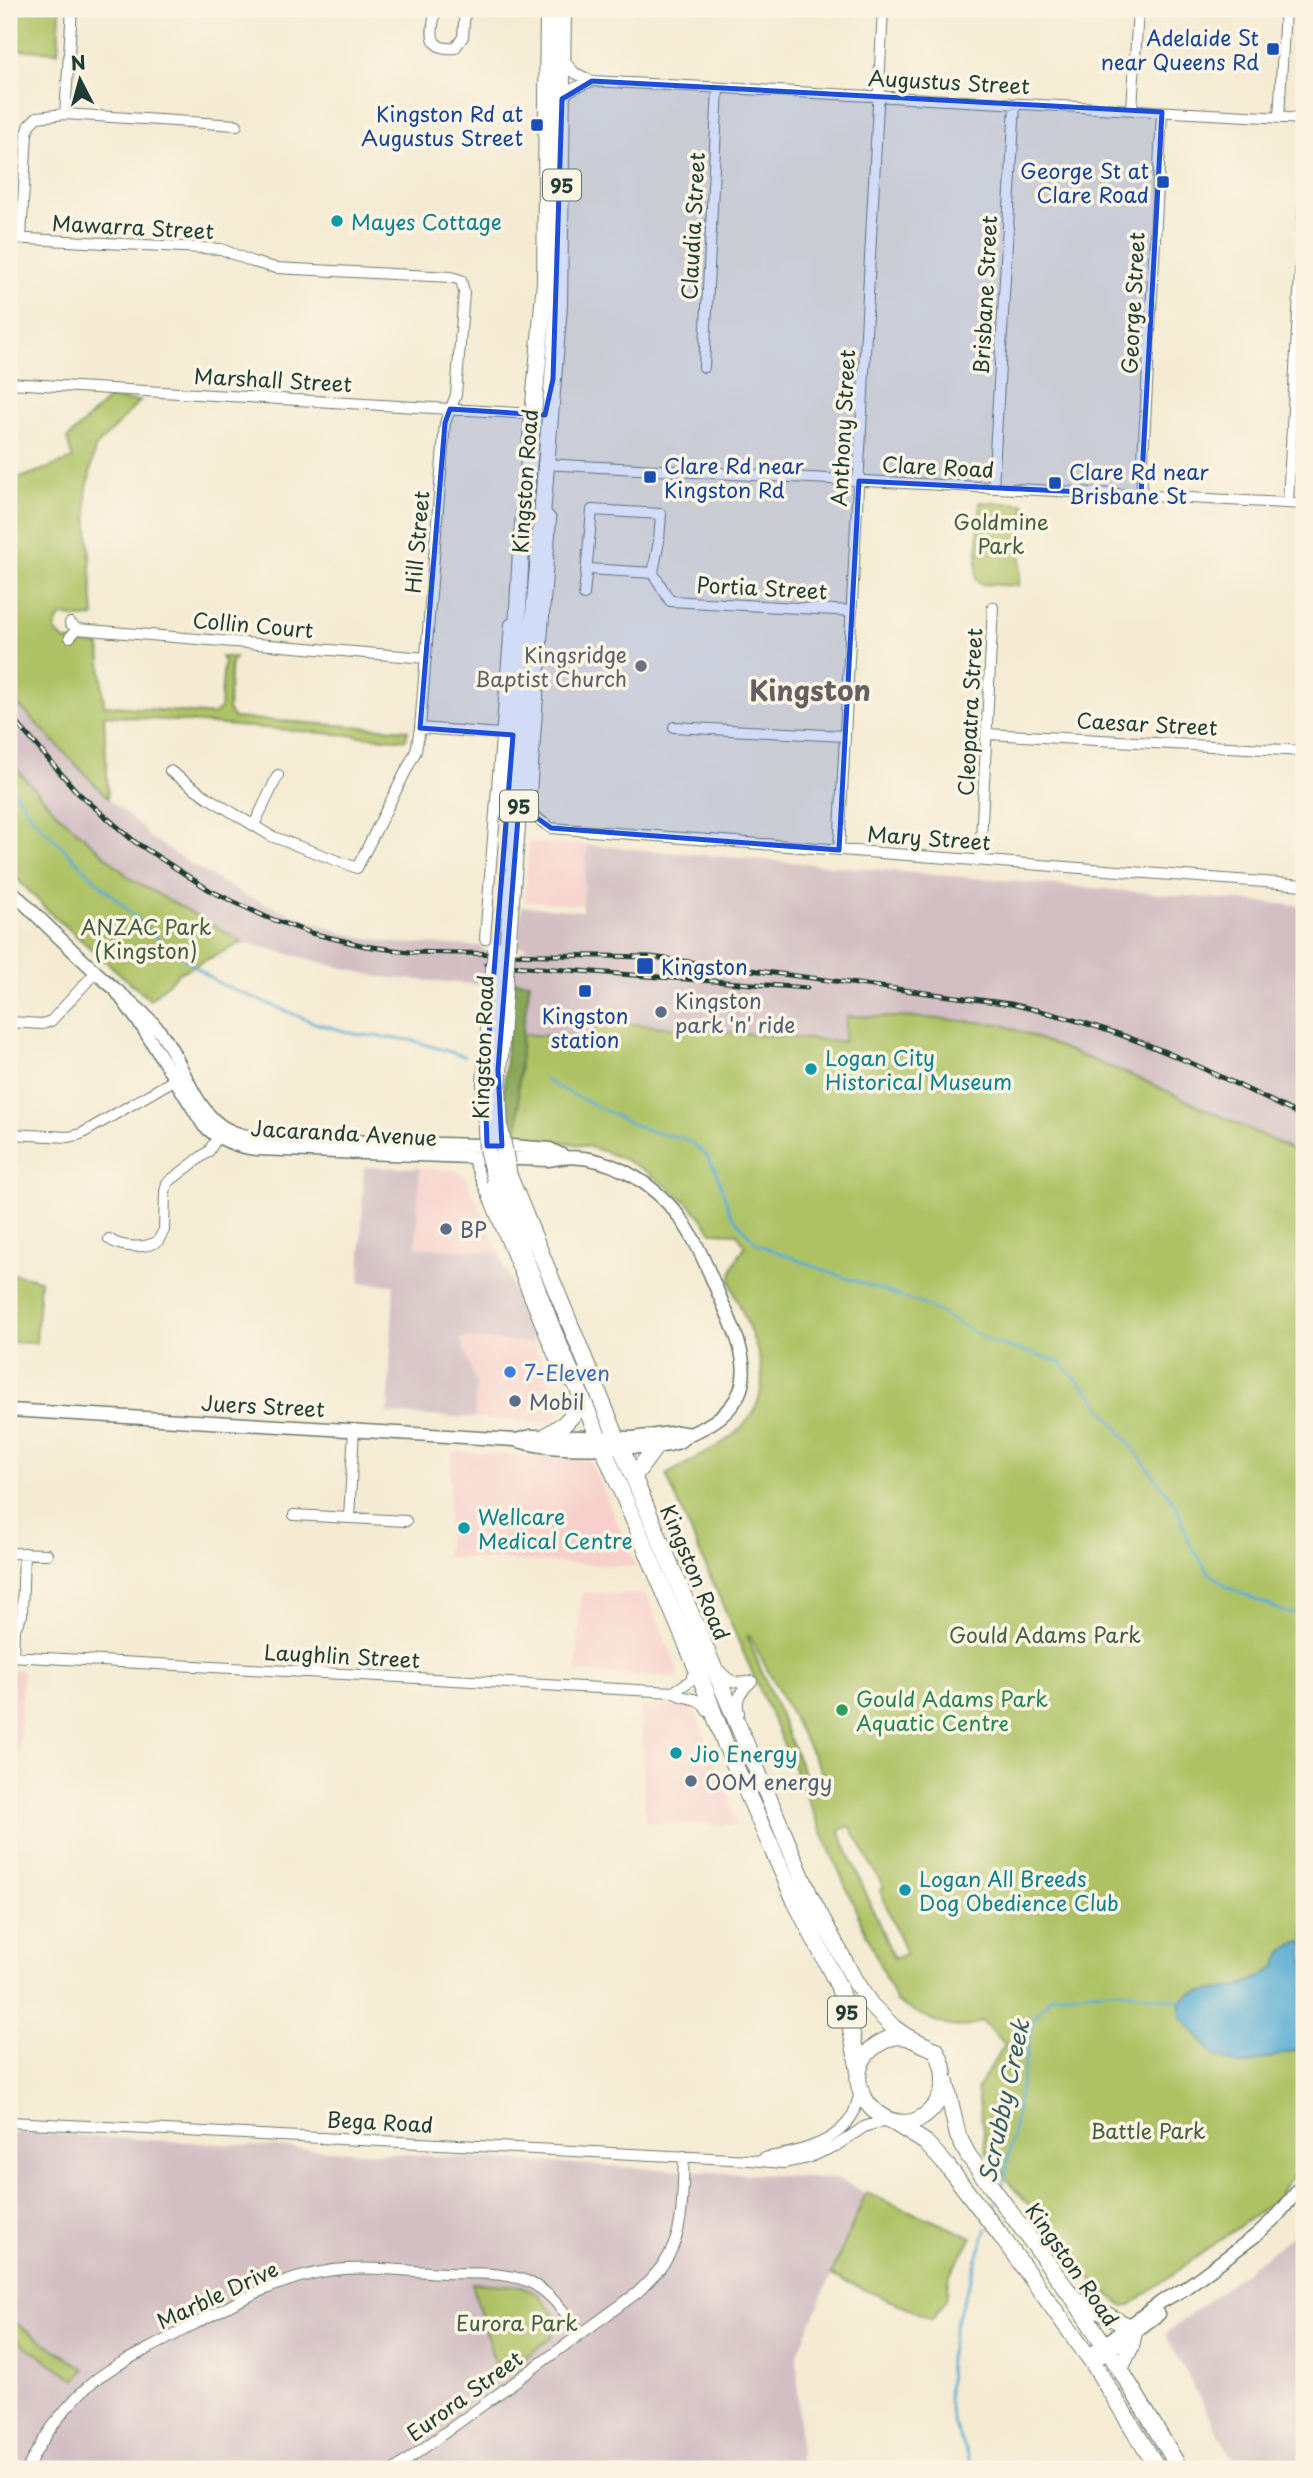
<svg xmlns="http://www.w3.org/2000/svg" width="1313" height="2478" font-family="'Playpen Sans',sans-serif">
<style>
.built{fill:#f7d0cc}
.industrial{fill:#d2bec3}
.green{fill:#aec265;stroke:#66804c;stroke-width:2;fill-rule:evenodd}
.forest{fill:#8aa85a;stroke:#547247;stroke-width:2}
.water{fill:#56acd3;stroke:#3a7484;stroke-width:2}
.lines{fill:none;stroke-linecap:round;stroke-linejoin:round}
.stream{stroke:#56acd3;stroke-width:2.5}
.minor-casing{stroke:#6a7a6c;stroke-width:12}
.tertiary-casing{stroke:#6a7a6c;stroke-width:15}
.primary-casing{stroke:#6a7a6c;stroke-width:18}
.minor{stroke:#fff;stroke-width:10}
.tertiary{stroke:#fff;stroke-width:12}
.primary{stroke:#fff;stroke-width:16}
.rail-casing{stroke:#1f3d34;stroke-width:5}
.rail{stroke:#fcf5e5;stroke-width:2.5;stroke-dasharray:8;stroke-linecap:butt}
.primary-bridge-casing{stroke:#6a7a6c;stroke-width:18;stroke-linecap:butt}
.primary-bridge{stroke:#fff;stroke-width:16}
.marked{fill:#1d4ed8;fill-opacity:0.2;stroke:#1d4ed8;stroke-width:5;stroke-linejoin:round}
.transit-dot{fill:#1a4fb4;stroke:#fcf5e5;stroke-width:2.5}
.culture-dot{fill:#0f9aa8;stroke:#fcf5e5;stroke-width:2.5}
.worship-dot{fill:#6b7280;stroke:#fcf5e5;stroke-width:2.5}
.service-dot{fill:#5c6f8a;stroke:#fcf5e5;stroke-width:2.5}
.shop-dot{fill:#3f7fe0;stroke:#fcf5e5;stroke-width:2.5}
.leisure-dot{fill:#2e9e5b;stroke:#fcf5e5;stroke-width:2.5}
.labels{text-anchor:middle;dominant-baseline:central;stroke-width:7;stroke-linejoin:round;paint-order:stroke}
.shield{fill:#fcf5e5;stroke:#617469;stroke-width:2}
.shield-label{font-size:19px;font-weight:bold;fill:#1f3d34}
.transit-label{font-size:21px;fill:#164399;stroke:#fcf5e5;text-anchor:end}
.street-label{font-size:21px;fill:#1f3d34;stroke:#fcf5e5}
.culture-label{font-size:21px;fill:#0d838f;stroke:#fcf5e5;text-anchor:start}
.park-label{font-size:21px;fill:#435e40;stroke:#fcf5e5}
.worship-label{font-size:21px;fill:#5b616d;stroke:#fcf5e5;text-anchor:end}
.service-label{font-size:21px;fill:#4e5e75;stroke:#fcf5e5;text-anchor:start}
.shop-label{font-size:21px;fill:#366cbe;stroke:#fcf5e5;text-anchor:start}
.leisure-label{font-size:21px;fill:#27864d;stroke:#fcf5e5;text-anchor:start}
.water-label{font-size:23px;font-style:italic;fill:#305e64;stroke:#fcf5e5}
.district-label{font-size:28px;font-weight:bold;fill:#656064;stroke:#fcf5e5}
</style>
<rect width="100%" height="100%" fill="#fcf5e5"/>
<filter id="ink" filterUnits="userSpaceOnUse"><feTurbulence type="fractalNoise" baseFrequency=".0143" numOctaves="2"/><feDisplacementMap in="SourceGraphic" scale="14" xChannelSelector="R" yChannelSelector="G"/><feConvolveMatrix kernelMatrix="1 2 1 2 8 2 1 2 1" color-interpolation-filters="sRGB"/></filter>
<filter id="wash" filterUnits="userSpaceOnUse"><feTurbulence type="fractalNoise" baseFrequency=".00686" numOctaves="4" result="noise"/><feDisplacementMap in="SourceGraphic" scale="28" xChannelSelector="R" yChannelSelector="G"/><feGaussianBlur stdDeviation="1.57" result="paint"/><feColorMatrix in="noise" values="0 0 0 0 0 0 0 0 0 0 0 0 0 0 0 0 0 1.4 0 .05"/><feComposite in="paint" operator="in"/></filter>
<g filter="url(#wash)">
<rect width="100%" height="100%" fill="#f5ebd3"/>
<path class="built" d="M529 842 587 845 582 905 524 901Z
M420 1168 455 1170 466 1177 499 1252 416 1247Z
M460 1338 534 1343 556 1397 558 1415 554 1421 545 1423 475 1418 476 1383Z
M452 1451 590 1460 636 1567 446 1557Z
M581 1592 647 1595 678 1669 677 1678 576 1672Z
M9 1670 23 1671 18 1770H9Z
M641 1706 683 1707 696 1712 734 1812 736 1825 645 1823Z"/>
<path class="industrial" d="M9 695 108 798 148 833 146 835 194 866 245 896 345 934 395 943 480 946 488 953 485 985 379 977 243 942 131 879 54 811 9 761Z
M587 845 1304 906V1155L1145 1081 1001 1024 847 1016 845 1042 595 1022 593 1039 522 1034 530 982 510 981 512 956 528 947 518 946 522 906 582 911Z
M364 1167 420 1168 416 1247 499 1252 534 1343 460 1338 476 1383 475 1418 388 1414 394 1285 360 1283Z
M9 2132 838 2179 866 2193 797 2356 800 2469H9Z
M1304 2226V2469H1238L1165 2334Z"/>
<path class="green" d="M9 9H60L58 52 9 49Z
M108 399 140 401 95 448 86 494 94 617 78 618 63 615 57 621 55 631 64 640 100 646 104 705 213 715 220 709 224 662 221 657H236L231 662 228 710 234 718 408 730 406 740 104 715 108 798 9 695V482L73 459 67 439Z
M980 502 1025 504 1019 586 981 584 976 579Z
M9 761 55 811 131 879 243 942 179 973 150 1000 49 912 9 870Z
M847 1016 927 1018 1001 1024 1145 1081 1304 1155V2162L1273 2202 1130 2305 1123 2306 1093 2281 1005 2177 986 2151 977 2089 1005 2044 982 2021C954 2038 922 2014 896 2002L666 1475C689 1461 724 1446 743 1426 778 1387 757 1347 740 1306 737 1298 731 1288 731 1281 730 1268 739 1256 745 1246L737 1233 712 1232C697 1210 688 1202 667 1186 618 1148 575 1141 515 1136L519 1123 518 1088 522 1034 593 1039 595 1021 844 1042ZM749 1635 829 1786 812 1793 747 1636ZM850 1826 884 1888 880 1890 906 1954 894 1959 839 1830Z
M9 1273 40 1280 36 1343 9 1342Z
M866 2193 972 2237 950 2274 946 2299 932 2319 831 2275Z
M472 2283 519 2286 538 2294 555 2316 553 2336 499 2378Z
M9 2319 85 2369 76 2380 9 2335Z"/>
<path class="forest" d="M510 981 530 982 522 1034 518 1088 519 1123 515 1136 507 1137 504 1091Z"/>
<path class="water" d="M1304 1942V2048L1242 2066 1215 2056 1180 2015 1181 2001 1192 1993 1237 1987 1259 1978 1276 1967 1282 1952 1297 1943Z"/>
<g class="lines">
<path class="stream" d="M9 784 35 820 98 882 166 946 218 983 315 1023 355 1034 410 1040 464 1056
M544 1080 630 1123 656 1133 682 1138 692 1143 707 1156 716 1171 730 1213 757 1244 829 1272 928 1306 991 1342 1060 1362 1093 1396 1177 1506 1189 1542 1208 1572 1229 1588 1287 1613H1304
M1001 2189 1005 2177 1033 2019 1053 1995 1116 1990 1181 2001
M992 2215 996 2202
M973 2469 952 2419 948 2402 949 2358 955 2326 987 2228"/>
</g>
</g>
<g filter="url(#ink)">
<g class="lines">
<g class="minor-casing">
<path id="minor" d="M436 9C432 28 425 51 455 48L463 37 465 9
M563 60 575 73 592 81
M562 99 570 90 592 81 1304 119
M1132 110 1138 9
M65 114 72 9
M1279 118 1285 9
M9 238 221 249 253 262 276 268 451 277 461 280 464 292 456 395 445 423 420 728 416 751 357 868 271 836 207 797 170 771
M21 238 27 133 30 124 37 117 65 114 237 125
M704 367 718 88
M9 383 534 414
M543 464 1304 504
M993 488 1015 104
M1141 495 1162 112
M1288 503 1304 198
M543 509 551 519 530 807 535 817 551 828 1304 885
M588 569 653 573
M584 595 592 510 661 514 659 541 653 573 670 601 852 611
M70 623 77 629 70 637
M77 629 426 658
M674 727 845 736
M420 728 501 734
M987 734 1304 751
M254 825 278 775
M839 850 883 9
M980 860 993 607
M485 939 510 624
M9 1022 42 1024 51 1021 96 972
M9 1134 69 1137 81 1134 174 1080
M472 1157 556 1362 563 1378 576 1385
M109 1239C121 1248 145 1249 158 1241L164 1230 165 1192 167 1183 209 1151 221 1131
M294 1515 406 1521
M349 1518 354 1429
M9 1553 47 1554
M9 1656 673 1692C685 1701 699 1694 707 1711
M13 1656 14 1630 22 1615 24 1553
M719 1670C730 1682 735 1685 751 1681
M673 1692 690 1681 696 1667
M739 1713C735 1697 741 1692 752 1681
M9 2122 750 2160 783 2163 808 2158 836 2146 864 2127 885 2120
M764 2158C795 2153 837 2144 853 2114 856 2107 858 2099 860 2092
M27 2469C44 2435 64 2406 94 2381 115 2364 143 2352 167 2339 220 2311 273 2278 333 2270 370 2266 408 2271 445 2273 471 2274 504 2271 529 2282 551 2292 566 2315 582 2333
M395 2469 637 2293C648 2282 662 2269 669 2255 685 2226 682 2189 684 2156"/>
</g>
<g class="tertiary-casing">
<path id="tertiary" d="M9 888C38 917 67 946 98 974 119 994 144 1010 161 1033 181 1059 190 1097 214 1120 230 1135 249 1137 269 1139L511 1146 550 1149 564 1156
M9 1410 515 1440C550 1451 589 1449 626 1447 642 1447 664 1448 679 1442 683 1439 687 1435 692 1433 723 1420 748 1399 743 1362 740 1340 729 1318 720 1297 709 1273 700 1247 685 1225 658 1184 601 1147 549 1160L257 1149C236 1147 220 1140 204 1126L143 1028 117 992
M516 1440 531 1436 633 1438 678 1432 690 1434
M1088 2356 1161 2302 1184 2289 1255 2236 1278 2215 1304 2183
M1093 2363 1159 2314"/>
</g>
<g class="primary-casing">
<path id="primary" d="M508 814 521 548 545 282 548 9
M507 950 559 305 563 9
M500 1128 498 1088 504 992
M486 1129 485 1084 492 991
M509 1176 617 1438 810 1896 856 1983 871 2005 894 2028 907 2037
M495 1180 553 1330 700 1676 725 1743 796 1903 838 1985 849 2019 859 2071
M546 1436 564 1424 584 1403
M634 1476 657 1445
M896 2036 907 2037 936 2050C945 2067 948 2084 938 2101 896 2167 808 2065 896 2036Z
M945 2079 958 2136 968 2155 1074 2299 1120 2369 1180 2469
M893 2122 925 2142 948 2167 1001 2236 1093 2363 1158 2469
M1074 2299C1094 2304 1109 2319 1129 2326
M1120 2369 1131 2346 1134 2333"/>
</g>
<use href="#minor" class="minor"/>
<use href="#tertiary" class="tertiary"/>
<use href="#primary" class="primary"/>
<g class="rail-casing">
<path id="rail" d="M9 714 78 793 135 842 211 891 266 917 311 933 365 946 409 952 651 957 1011 1004C1041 1011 1071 1018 1100 1028 1171 1050 1237 1085 1304 1117
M486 964 807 988"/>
</g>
<use href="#rail" class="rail"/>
<g class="primary-bridge-casing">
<path id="primary-bridge" d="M492 991 496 949
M504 992 507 950
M500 1128 509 1176
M486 1129 487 1149 495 1180"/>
</g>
<use href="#primary-bridge" class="primary-bridge"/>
</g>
</g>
<path class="marked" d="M592 81 1162 112 1141 495 859 481 839 850 551 828 519 805 498 1070 502 1146H487L485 1084 513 735 420 728 445 423 450 409 545 415 553 379 562 99Z"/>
<g class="transit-dot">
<rect x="1266" y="42" width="14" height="14" rx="3.5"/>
<rect x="530" y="118" width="14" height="14" rx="3.5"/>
<rect x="1156" y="175" width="14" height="14" rx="3.5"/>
<rect x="643" y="470" width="14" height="14" rx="3.5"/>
<rect x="1048" y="476" width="14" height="14" rx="3.5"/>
<rect x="636" y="957" width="18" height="18" rx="3.5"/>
<rect x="578" y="984" width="14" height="14" rx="3.5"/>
</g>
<g class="culture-dot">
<circle cx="337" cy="221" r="7"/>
<circle cx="811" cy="1069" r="7"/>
<circle cx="464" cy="1528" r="7"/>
<circle cx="676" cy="1753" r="7"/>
<circle cx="905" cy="1890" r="7"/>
</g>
<circle class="worship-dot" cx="641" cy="666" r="7"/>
<g class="service-dot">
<circle cx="661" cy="1012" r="7"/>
<circle cx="446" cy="1229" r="7"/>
<circle cx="515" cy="1401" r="7"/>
<circle cx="691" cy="1781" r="7"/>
</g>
<circle class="shop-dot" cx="510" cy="1372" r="7"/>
<circle class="leisure-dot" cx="842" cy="1710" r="7"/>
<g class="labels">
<g class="shield">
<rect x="543" y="169.5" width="38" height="31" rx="5"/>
<rect x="500" y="790.5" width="38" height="31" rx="5"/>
<rect x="828" y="1996.5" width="38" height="31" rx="5"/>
</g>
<g class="shield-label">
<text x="562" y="185">95</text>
<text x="519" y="806">95</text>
<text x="847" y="2012">95</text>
</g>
<g class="transit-label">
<text x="1259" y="37">Adelaide St<tspan x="1259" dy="24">near Queens Rd</tspan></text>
<text x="523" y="113">Kingston Rd at<tspan x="523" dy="24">Augustus Street</tspan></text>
<text x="1149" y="170">George St at<tspan x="1149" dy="24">Clare Road</tspan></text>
<text x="664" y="465" text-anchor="start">Clare Rd near<tspan x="664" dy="24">Kingston Rd</tspan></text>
<text x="1069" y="471" text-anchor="start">Clare Rd near<tspan x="1069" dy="24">Brisbane St</tspan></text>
<text x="661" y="966" text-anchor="start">Kingston</text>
<text x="585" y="1015" text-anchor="middle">Kingston<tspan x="585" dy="24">station</tspan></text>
</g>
<g class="street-label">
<text transform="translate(949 81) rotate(3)">Augustus Street</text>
<text transform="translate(133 226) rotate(3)">Mawarra Street</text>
<text transform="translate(692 226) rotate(-87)">Claudia Street</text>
<text transform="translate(984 295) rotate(-87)">Brisbane Street</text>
<text transform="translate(1132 303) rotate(-87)">George Street</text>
<text transform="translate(273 379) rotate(3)">Marshall Street</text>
<text transform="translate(842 428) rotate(-87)">Anthony Street</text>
<text transform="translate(938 466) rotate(3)">Clare Road</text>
<text transform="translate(524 481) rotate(-86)">Kingston Road</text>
<text transform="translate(416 542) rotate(-85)">Hill Street</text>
<text transform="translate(762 587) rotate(3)">Portia Street</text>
<text transform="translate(253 624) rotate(5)">Collin Court</text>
<text transform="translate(969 712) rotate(-87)">Cleopatra Street</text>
<text transform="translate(1147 723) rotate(3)">Caesar Street</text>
<text transform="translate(929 837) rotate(4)">Mary Street</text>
<text transform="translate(482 1047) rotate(-88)">Kingston Road</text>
<text transform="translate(344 1132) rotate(3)">Jacaranda Avenue</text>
<text transform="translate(263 1405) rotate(3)">Juers Street</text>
<text transform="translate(696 1572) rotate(67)">Kingston Road</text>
<text transform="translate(342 1655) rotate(3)">Laughlin Street</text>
<text transform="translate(380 2121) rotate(3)">Bega Road</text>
<text transform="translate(1073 2264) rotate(55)">Kingston Road</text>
<text transform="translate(217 2294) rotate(-25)">Marble Drive</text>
<text transform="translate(464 2395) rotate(-36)">Eurora Street</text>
</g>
<g class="culture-label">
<text x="351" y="221">Mayes Cottage</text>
<text x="825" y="1057">Logan City<tspan x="825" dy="24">Historical Museum</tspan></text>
<text x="478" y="1516">Wellcare<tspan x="478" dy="24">Medical Centre</tspan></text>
<text x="690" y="1753">Jio Energy</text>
<text x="919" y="1878">Logan All Breeds<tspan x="919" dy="24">Dog Obedience Club</tspan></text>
</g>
<g class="park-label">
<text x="1001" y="521">Goldmine<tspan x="1001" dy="24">Park</tspan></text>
<text x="146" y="926">ANZAC Park<tspan x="146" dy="24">(Kingston)</tspan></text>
<text x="1045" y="1634">Gould Adams Park</text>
<text x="1148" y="2130">Battle Park</text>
<text x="517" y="2322">Eurora Park</text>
</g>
<g class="worship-label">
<text x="627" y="654">Kingsridge<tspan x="627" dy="24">Baptist Church</tspan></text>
</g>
<g class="service-label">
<text x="675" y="1000">Kingston<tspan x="675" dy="24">park 'n' ride</tspan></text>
<text x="460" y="1229">BP</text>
<text x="529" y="1401">Mobil</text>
<text x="705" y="1781">OOM energy</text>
</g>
<g class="shop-label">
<text x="524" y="1372">7-Eleven</text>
</g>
<g class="leisure-label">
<text x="856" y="1698">Gould Adams Park<tspan x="856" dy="24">Aquatic Centre</tspan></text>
</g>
<g class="water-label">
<text transform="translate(1003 2101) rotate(-78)">Scrubby Creek</text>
</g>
<g class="district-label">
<text x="810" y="689">Kingston</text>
</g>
</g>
<rect width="1313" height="2478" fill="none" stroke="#fcf5e5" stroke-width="35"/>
<g transform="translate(80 80) rotate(354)" stroke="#fcf5e5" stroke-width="5" paint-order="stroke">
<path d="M0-5L12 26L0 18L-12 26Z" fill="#1f3d34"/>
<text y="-10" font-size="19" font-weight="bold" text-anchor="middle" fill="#1f3d34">N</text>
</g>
</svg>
